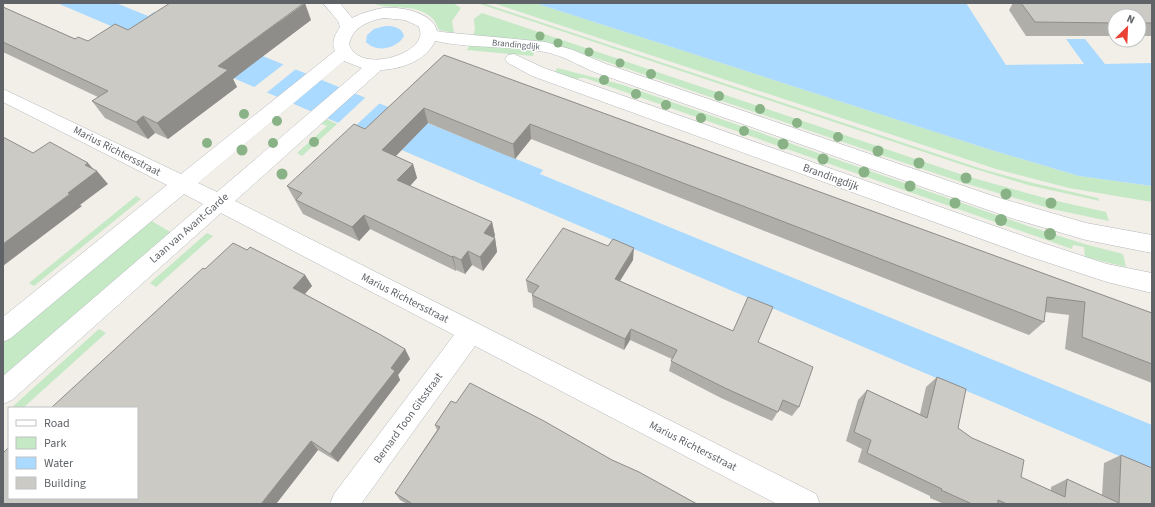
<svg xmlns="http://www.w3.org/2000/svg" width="1155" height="507" viewBox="0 0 1155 507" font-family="'Source Sans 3',sans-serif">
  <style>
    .green { fill: #c5e8c5 }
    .water { fill: #aadaff }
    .pier { fill: #f1efe8 }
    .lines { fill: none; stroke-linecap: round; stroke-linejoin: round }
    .minor-casing { stroke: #b5b8bc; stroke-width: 1 }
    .minor { fill: #fff; fill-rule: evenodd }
    .tree { fill: #89b387 }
    .wall { fill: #afaea9 }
    .shaded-wall { fill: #8f8d8a }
    .building { fill: #cccac5; stroke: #8f8d8a }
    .labels { text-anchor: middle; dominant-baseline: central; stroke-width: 3; stroke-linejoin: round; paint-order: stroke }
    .far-street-label { font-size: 9px; fill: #5f6368; stroke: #fff }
    .street-label { font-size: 11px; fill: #5f6368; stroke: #fff }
  </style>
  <rect width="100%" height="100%" fill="#f1efe8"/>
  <path class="green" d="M 372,3 L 453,3 L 461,8 L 452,21 L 454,33 L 439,30 C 437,26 436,22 433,19 C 417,2 391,11 372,3 Z
    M 477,3 L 483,3 L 982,169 L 1029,182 L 1098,198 L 1100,201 L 1028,185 L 972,168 Z
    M 493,3 L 535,3 L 988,149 L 1079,176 L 1152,186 L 1152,202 L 1069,188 L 996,169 Z
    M 482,13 L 966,176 L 1052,200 L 1106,212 L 1109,221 L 1052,209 L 961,182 L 566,48 L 473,37 L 475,29 L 474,19 Z
    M 470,44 L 535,50 L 533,56 L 467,50 Z
    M 557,68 L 620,84 L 1028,226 L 1084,244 L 1123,254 L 1126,267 L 1085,257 L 1084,247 L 1073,245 L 1072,249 L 585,78 L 579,78 L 576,80 L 555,73 Z
    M 324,118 L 337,124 L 302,156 L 297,153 L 327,126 L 319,123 Z
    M 136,196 L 141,199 L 34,286 L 29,283 Z
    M 150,220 L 172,233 L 3,378 L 3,342 Z
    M 207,233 L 213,236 L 156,287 L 150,283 Z
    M 99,329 L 106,333 L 23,408 L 11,408 Z"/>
  <path class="water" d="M 57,3 L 116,3 L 148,16 L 154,12 L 543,170 L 540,174 L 1152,425 L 1152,470 Z
    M 535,3 L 966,3 L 1006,65 L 1084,64 L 1066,39 L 1085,39 L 1105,64 L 1152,63 L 1152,186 L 1079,176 L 988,149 Z
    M 385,26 C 393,26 402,27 404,36 C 397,49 376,53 366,42 L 367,35 L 374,29 Z"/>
  <path class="pier" d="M 284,64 L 296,69 L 265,94 L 253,88 Z
    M 366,97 L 380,103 L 351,130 L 337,124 Z"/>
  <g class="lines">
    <defs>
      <path id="minor" d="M 323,3 L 340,3 L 352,18 C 362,13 372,10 383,8 C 399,6 433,12 437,31 L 442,32 L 546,42 L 573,50 L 606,64 L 996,197 L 1086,223 L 1152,235 L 1152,253 L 1086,240 L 1014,219 L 594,72 C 578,65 562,55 545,52 C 509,45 471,49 435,41 C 426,61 401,69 381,70 L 235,201 L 816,494 L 820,504 L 777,504 L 475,346 L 361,504 L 330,504 L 334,494 L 454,335 L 221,213 L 12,400 L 3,404 L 3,376 L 203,204 L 184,194 L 11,338 L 3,342 L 3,317 L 167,185 L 3,102 L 3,89 L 181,174 L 335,51 C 331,42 335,35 340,27 L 338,21 ZM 384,18 L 405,20 L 418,26 C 435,51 359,77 349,44 C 353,27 368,21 384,18 ZM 344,61 L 362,68 L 217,192 L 198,183 Z
        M 514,54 L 544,68 L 1040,242 L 1107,264 L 1152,273 L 1152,293 L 1107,282 L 1028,256 L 532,76 L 508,63 L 505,59 L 508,55 Z"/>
    </defs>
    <use href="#minor" class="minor-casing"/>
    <use href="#minor" class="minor"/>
  </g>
  <g class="tree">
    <circle cx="540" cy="36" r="4.5"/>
    <circle cx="558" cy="43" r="4.5"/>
    <circle cx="589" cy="52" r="4.5"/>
    <circle cx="620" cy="63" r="4.5"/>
    <circle cx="651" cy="74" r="5"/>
    <circle cx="604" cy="80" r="5"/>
    <circle cx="636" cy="94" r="5"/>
    <circle cx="719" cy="96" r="5"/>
    <circle cx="666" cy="105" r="5"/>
    <circle cx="760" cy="109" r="5"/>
    <circle cx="244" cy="114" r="5"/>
    <circle cx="701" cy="118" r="5"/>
    <circle cx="277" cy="121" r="5"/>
    <circle cx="797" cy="123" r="5"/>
    <circle cx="744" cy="131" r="5"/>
    <circle cx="838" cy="137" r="5"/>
    <circle cx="314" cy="142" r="5"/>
    <circle cx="207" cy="143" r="5"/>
    <circle cx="273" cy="143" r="5"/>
    <circle cx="783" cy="144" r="5.5"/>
    <circle cx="242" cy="150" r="5.5"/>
    <circle cx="878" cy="151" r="5.5"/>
    <circle cx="823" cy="159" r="5.5"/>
    <circle cx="919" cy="163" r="5.5"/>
    <circle cx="864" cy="172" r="5.5"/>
    <circle cx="282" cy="174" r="5.5"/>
    <circle cx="966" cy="178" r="5.5"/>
    <circle cx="910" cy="186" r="5.5"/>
    <circle cx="1006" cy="194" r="5.5"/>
    <circle cx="955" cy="203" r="5.5"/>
    <circle cx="1051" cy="203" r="5.5"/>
    <circle cx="1001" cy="220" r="6"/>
    <circle cx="1050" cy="234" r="6"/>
  </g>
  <path class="wall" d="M 1013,3 L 1152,3 L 1152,36 L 1139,36 L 1139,16 L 1115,16 L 1115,36 L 1026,36 L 1009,10 Z
    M 3,5 L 5,8 L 75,39 L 88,41 L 128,30 L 311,20 L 233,79 L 237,87 L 168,139 L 155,133 L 148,139 L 105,118 L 92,101 L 98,97 L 3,52 Z
    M 444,55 L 1152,313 L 1152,383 L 1065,349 L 1069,315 L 1045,312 L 1044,322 L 1029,335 L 531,139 L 515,159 L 428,123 L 396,156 L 413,164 L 417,178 L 410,186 L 492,222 L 495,236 L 494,237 L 495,238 L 497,252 L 483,271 L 472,265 L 465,274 L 456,270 L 456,271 L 370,229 L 359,241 L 303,214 L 287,186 L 365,129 Z
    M 247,250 L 305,275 L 312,286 L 305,294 L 405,349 L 410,359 L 398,375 L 400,380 L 338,462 L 318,450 L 276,504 L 205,269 Z
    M 633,260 L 620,281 L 758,342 L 799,407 L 792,416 L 779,410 L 772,421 L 721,398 L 669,371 L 672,359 L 630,340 L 624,350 L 533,307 L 532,295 L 533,294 L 528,292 L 526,280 Z
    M 937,377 L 958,428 L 1021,477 L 1051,491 L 1051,487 L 1067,479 L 1102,495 L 1104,463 L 1121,455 L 1152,504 L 944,504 L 930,498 L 930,496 L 858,462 L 862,449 L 846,441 L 858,400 L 867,390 L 920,414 L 926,387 Z
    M 456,403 L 612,460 L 697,504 L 407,504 L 400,500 L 395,493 L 437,430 L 435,425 Z"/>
  <path class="shaded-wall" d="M 305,3 L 311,20 L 233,79 L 237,87 L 168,139 L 157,123 L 218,66 Z
    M 424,108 L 428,123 L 387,165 L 382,150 Z
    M 143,116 L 155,133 L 148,139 L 136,122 Z
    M 530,124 L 531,139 L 515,159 L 513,144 Z
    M 88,163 L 96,172 L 97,171 L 108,184 L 80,205 L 82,206 L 3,266 L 3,244 L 68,193 L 85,165 Z
    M 413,164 L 417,178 L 402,195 L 397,180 Z
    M 364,215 L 370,229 L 359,241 L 352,227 Z
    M 492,222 L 495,236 L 486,247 L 484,233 Z
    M 495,238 L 497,252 L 483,271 L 480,257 Z
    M 634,248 L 633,260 L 614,290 L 615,279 Z
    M 468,251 L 472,265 L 465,274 L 461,260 Z
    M 453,256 L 456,270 L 456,271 L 452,257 Z
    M 305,275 L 312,286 L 300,299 L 293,288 Z
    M 631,329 L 630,340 L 624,350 L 625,339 Z
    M 405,349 L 410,359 L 398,375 L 400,380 L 338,462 L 330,454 L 391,368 Z
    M 311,441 L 318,450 L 276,504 L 261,504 Z"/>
  <path class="building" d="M 170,3 L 304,3 L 218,66 L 228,70 L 157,123 L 143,116 L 136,122 L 92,101 L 108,91 L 3,42 L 3,7 L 75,39 L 78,37 L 88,41 L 115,24 L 128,30 Z
    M 1021,3 L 1152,3 L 1152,23 L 1139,23 L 1139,16 L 1115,16 L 1115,23 L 1035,22 Z
    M 444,55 L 1152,313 L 1152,364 L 1082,337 L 1085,302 L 1047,297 L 1044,322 L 530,124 L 513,144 L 424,108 L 382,150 L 413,164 L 397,180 L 492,222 L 484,233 L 495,238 L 480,257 L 468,251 L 461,260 L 453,256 L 452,257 L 364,215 L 352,227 L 296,200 L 302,193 L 287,186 L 354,124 L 365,129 Z
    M 3,137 L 33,153 L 50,142 L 88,163 L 85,165 L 97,171 L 68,193 L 70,194 L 3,244 Z
    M 563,228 L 608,246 L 613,239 L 634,248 L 615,279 L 733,331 L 748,297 L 773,307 L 758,342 L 813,367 L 799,407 L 783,400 L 778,412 L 725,388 L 671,361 L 677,350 L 631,329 L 625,339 L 532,295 L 539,286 L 526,280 Z
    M 233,243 L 247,250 L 250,247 L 305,275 L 293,288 L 381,335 L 405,349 L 391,368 L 395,371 L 330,454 L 311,441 L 261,504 L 3,504 L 3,453 L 9,447 L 9,498 L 137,498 L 137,408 L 51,408 L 203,268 L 205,269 Z
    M 937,377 L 966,389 L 958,428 L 972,438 L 1024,460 L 1021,477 L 1065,497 L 1067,479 L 1119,503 L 1121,455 L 1152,468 L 1152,504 L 1007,504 L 998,500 L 998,504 L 972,504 L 941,490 L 942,489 L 867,453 L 871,440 L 854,432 L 867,390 L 927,418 Z
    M 470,383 L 544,421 L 612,460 L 639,472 L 697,504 L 410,504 L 411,503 L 395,493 L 440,427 L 435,425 L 451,401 L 456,403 Z"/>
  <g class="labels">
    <g class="far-street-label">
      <text transform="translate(516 45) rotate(5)">Brandingdijk</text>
    </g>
    <g class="street-label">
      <text transform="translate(117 151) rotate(27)">Marius Richtersstraat</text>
      <text transform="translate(831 177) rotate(20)">Brandingdijk</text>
      <text transform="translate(189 228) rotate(-41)">Laan van Avant-Garde</text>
      <text transform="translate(405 298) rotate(27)">Marius Richtersstraat</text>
      <text transform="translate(408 418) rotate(-54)">Bernard Toon Gitsstraat</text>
      <text transform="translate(693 446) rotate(27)">Marius Richtersstraat</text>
    </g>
  </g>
  <rect width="1155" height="507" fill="none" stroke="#5f6368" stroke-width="8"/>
  <rect x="8" y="407" width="130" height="92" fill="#ffffff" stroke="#bfc1c3"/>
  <rect x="16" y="420" width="20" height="6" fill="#ffffff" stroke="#bfc1c3"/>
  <text x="44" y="427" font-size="12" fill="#5f6368">Road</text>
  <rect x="16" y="437" width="20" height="12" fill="#c5e8c5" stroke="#bfc1c3"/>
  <text x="44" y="447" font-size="12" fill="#5f6368">Park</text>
  <rect x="16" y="457" width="20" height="12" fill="#aadaff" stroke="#bfc1c3"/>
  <text x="44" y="467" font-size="12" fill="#5f6368">Water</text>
  <rect x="16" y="477" width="20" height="12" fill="#cccac5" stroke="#bfc1c3"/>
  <text x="44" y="487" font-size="12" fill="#5f6368">Building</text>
  <g transform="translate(1127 28) rotate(24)"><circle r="19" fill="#ffffff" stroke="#bfc1c3"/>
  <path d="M0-3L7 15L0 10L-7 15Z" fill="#ea4335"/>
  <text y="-6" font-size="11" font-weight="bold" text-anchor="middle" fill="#5f6368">N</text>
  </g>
</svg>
